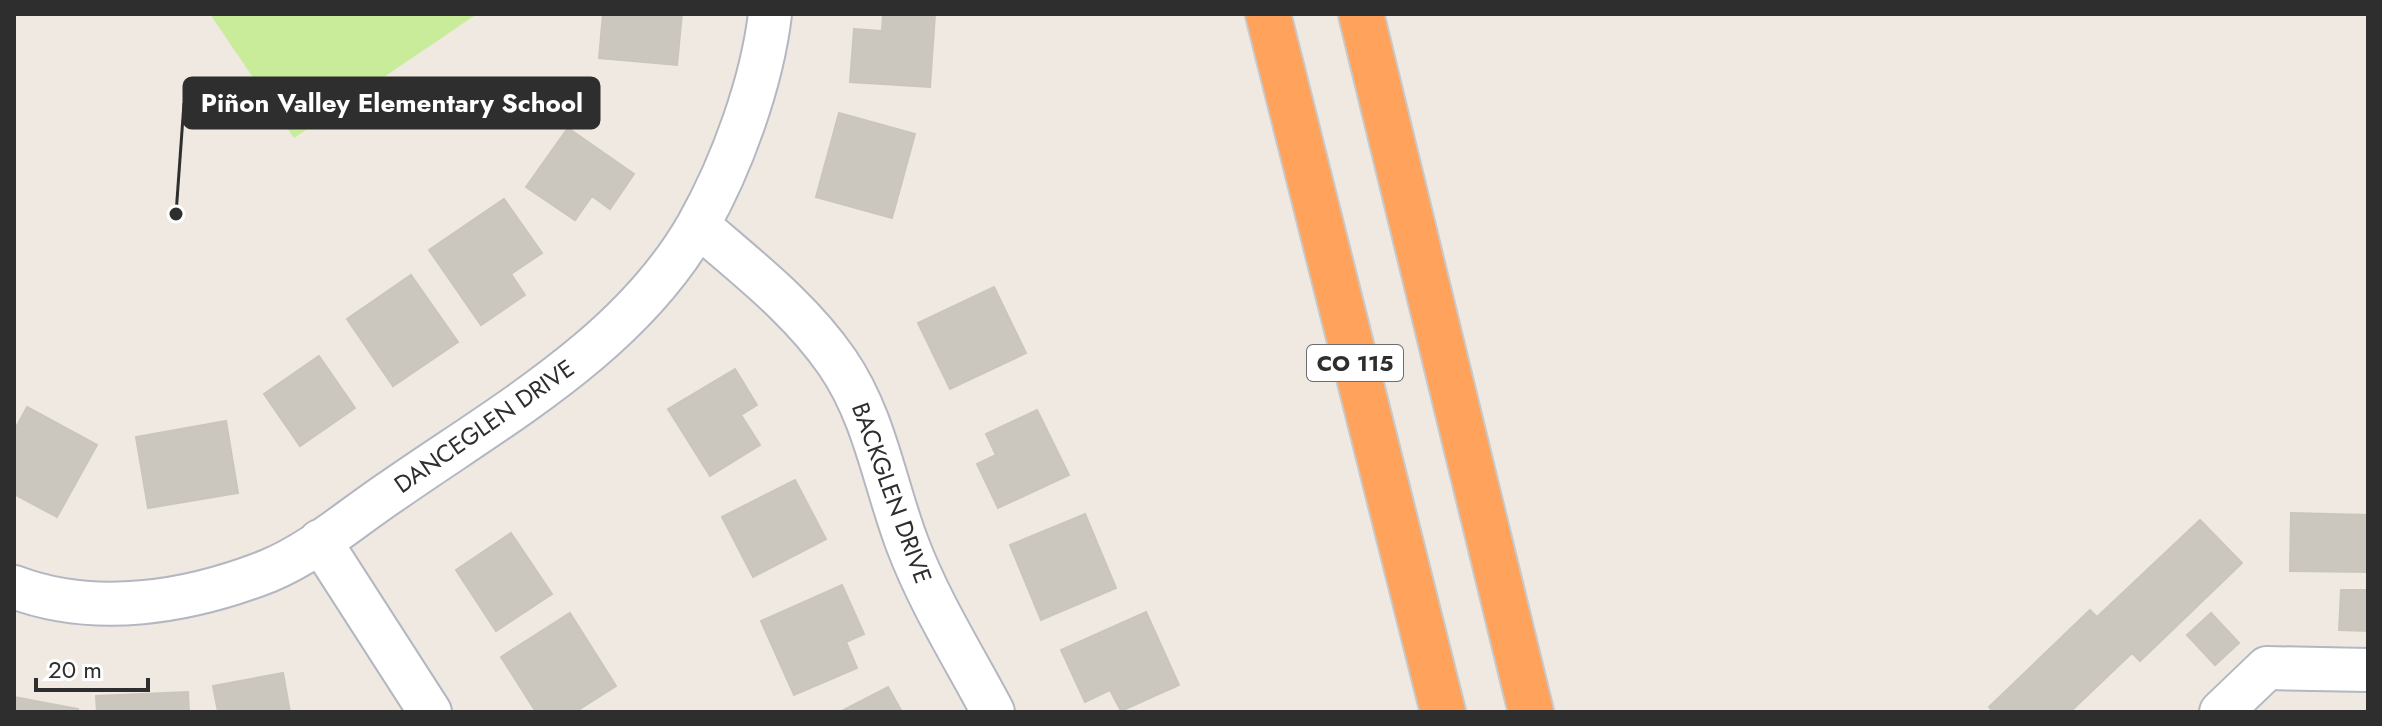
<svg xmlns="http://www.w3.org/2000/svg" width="2382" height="726" viewBox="0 0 2382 726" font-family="Jost,sans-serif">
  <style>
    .pitch { fill: #c9ec9a }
    .building { fill: #cbc7bf; stroke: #cbc5ba; stroke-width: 2 }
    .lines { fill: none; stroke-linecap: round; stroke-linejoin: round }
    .minor-casing { stroke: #b4b7c1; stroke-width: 46 }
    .motorway-casing { stroke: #c9c9c9; stroke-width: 48 }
    .minor { stroke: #fff; stroke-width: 42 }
    .motorway { stroke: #ffa35c; stroke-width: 44 }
    .labels { text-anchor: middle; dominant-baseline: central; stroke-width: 7; stroke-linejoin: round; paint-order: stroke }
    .shield { fill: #fff; stroke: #6d6d6d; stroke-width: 2 }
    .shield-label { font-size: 22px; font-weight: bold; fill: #2e2e2e }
    .street-label { font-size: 24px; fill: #2e2e2e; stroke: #fff }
    .leader { fill: none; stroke: #2e2e2e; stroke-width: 3 }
    .callout-dot { fill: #2e2e2e; stroke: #fff; stroke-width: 3 }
    .callout { fill: #2e2e2e; stroke: #2e2e2e; stroke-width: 3 }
    .callout-label { font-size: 26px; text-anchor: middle; font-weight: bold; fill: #fff }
  </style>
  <rect width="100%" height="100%" fill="#efe9e1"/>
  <path class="pitch" d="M 210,14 L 477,14 L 294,138 Z"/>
  <path class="building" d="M 603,14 L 682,14 L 677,65 L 599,58 Z
    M 883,14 L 935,14 L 930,87 L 850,82 L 854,29 L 882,31 Z
    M 839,113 L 915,134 L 892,218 L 816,197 Z
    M 568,128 L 634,174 L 610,209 L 592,196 L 575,220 L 526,187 Z
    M 504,199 L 542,253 L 511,274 L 525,295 L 481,325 L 429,250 Z
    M 411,275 L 458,342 L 393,386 L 347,319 Z
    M 994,287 L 1026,353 L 950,389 L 918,323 Z
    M 319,356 L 355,408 L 300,446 L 264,394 Z
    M 735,369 L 757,405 L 741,415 L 760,445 L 710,476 L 668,409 Z
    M 27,407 L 97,445 L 57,517 L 14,494 L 14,431 Z
    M 1037,410 L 1069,475 L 998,508 L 977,464 L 996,455 L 986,434 Z
    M 226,421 L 238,493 L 148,508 L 136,437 Z
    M 795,480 L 826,539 L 753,577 L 722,517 Z
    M 2291,513 L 2368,515 L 2368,572 L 2290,571 Z
    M 1085,514 L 1116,588 L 1041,620 L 1010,545 Z
    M 2200,520 L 2242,563 L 2140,661 L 2097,617 Z
    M 511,533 L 552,594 L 496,631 L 456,570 Z
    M 842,585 L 864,634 L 846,642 L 857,668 L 794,695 L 761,621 Z
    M 2341,590 L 2368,590 L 2368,631 L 2339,630 Z
    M 2090,610 L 2132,653 L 2070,712 L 1994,712 L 1989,707 Z
    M 1146,612 L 1179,685 L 1121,711 L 1110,690 L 1085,702 L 1061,650 Z
    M 570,613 L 616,686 L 575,712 L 536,712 L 501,657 Z
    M 2211,613 L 2239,643 L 2215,665 L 2187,635 Z
    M 283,673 L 290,712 L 218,712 L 213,686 Z
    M 888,687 L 902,712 L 840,712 Z
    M 188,692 L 189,712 L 97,712 L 96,696 Z
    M 14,697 L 78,709 L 77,712 L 14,712 Z"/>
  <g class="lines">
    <defs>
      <path id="minor" d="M 698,225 C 748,269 799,307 837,362 C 875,417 884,482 907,543 C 929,602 964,657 993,712
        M 320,541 L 430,712
        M 14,587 C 96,618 189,602 268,571 C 314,552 354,516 395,489 C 503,414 631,343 698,225 C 732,165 762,82 770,14
        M 2221,712 L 2267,668 L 2368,670"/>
      <path id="motorway" d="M 1268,14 L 1443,712
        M 1361,14 L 1531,712"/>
    </defs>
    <use href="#minor" class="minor-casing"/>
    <use href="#motorway" class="motorway-casing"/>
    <use href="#minor" class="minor"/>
    <use href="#motorway" class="motorway"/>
  </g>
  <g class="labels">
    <rect class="shield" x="1307" y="345" width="96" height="36" rx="6"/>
    <g class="shield-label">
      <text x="1355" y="363">CO 115</text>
    </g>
    <g class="street-label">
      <text transform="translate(484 426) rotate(-35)">DANCEGLEN DRIVE</text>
      <text transform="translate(892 493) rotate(70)">BACKGLEN DRIVE</text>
    </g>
  </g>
  <path class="leader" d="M176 214L184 103"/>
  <circle class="callout-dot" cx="176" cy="214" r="8"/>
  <rect class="callout" x="184" y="78" width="415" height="50" rx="8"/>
  <g class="callout-label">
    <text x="392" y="112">Piñon Valley Elementary School</text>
  </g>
  <rect width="2382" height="726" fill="none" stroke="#2e2e2e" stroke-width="32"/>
  <path d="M36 678v12h112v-12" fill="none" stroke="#2e2e2e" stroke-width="4"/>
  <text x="48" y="678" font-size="24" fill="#2e2e2e" stroke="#ffffff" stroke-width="6" paint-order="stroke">20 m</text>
</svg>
